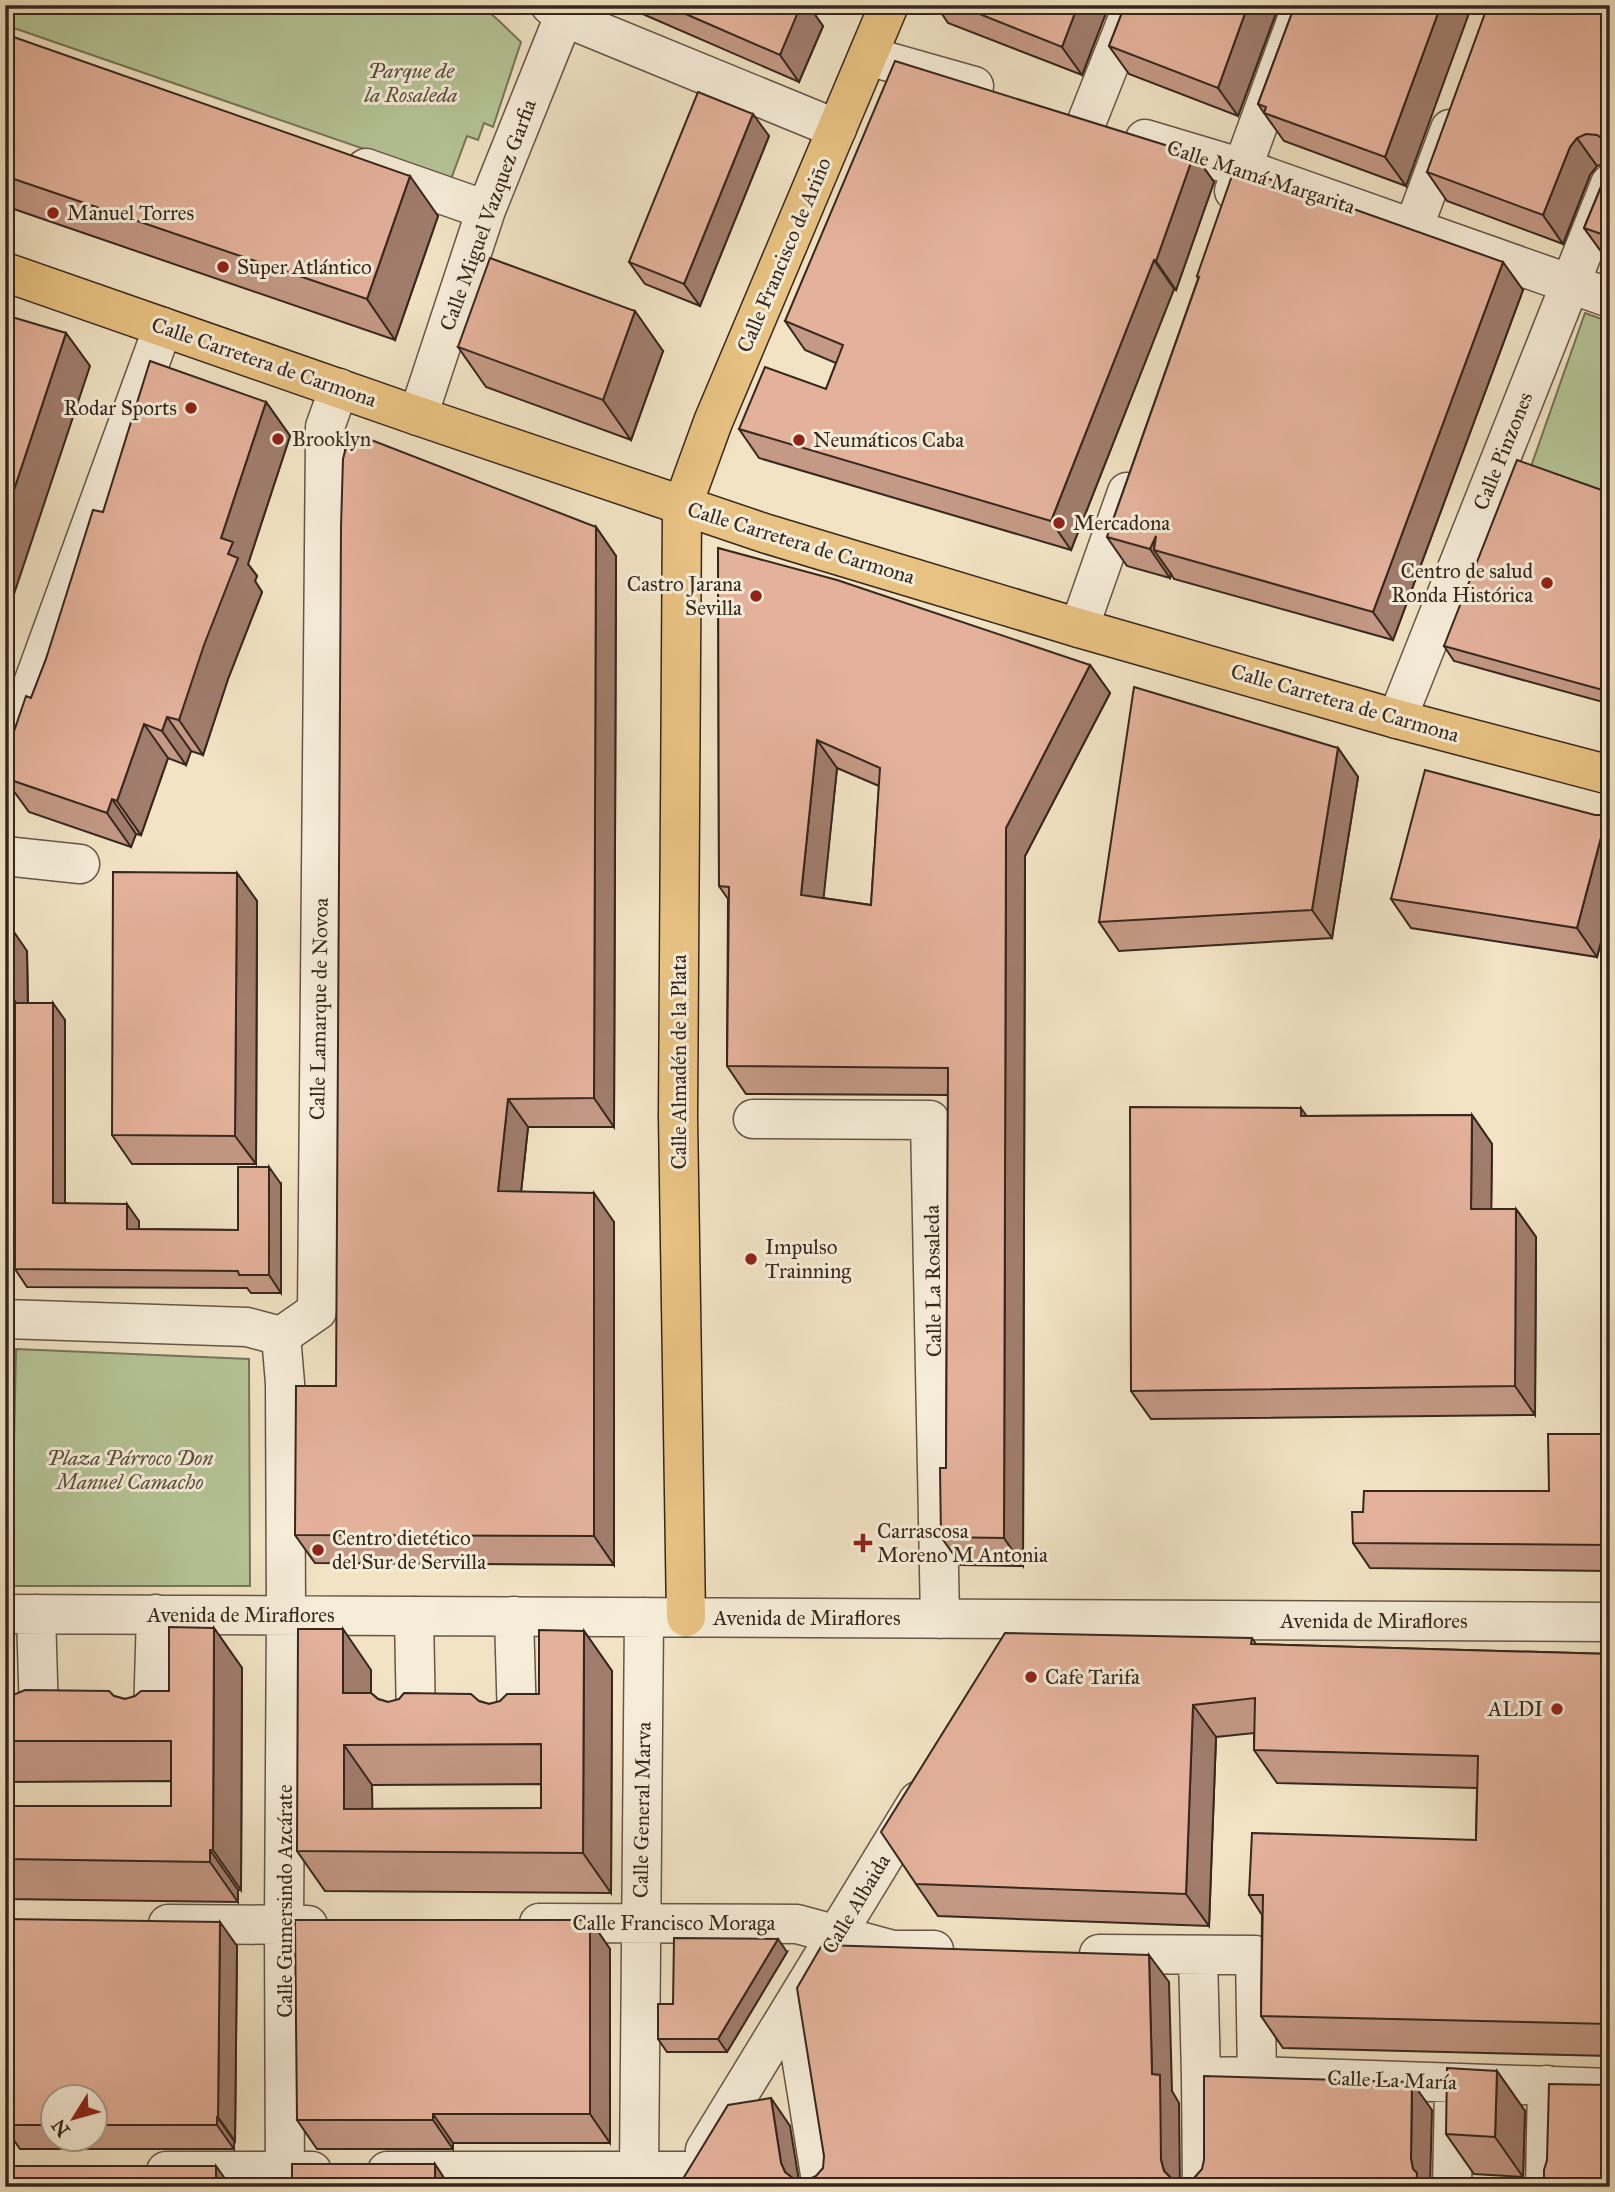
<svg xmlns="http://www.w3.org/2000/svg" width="1615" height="2192" viewBox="0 0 1615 2192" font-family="'IM FELL Great Primer',serif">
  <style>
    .green { fill: #b6c597; stroke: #76765a; stroke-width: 2 }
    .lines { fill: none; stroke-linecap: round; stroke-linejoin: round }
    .minor-casing { stroke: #665647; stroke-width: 41 }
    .major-casing { stroke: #37271d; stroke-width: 41 }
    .minor { stroke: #f6edd9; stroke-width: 38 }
    .major { stroke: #e8c282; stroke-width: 38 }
    .wall { fill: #c49985; stroke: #37271d; stroke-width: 2; fill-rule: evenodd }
    .shaded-wall { fill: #a07d6c; stroke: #37271d; stroke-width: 2 }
    .building { fill: #e4b29b; stroke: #37271d; stroke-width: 2; fill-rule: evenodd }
    .poi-dot { fill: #8f2418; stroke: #f6edd9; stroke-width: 2.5 }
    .labels { text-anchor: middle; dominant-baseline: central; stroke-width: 6; stroke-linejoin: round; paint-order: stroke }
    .park-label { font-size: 21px; font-style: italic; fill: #574e3c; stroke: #f6edd9 }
    .street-label { font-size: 21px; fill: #37271d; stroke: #f6edd9 }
    .poi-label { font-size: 21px; fill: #37271d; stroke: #f6edd9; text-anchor: start }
  </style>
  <rect width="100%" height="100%" fill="#f1e3c4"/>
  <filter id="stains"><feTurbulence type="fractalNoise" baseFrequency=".00286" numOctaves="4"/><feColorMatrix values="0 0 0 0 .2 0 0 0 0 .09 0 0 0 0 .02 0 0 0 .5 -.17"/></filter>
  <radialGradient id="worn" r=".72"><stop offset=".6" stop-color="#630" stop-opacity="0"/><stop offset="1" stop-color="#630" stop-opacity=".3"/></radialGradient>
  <path class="green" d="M 5,5 L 480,5 L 497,19 L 521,42 L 493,127 L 484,123 L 478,140 L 467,136 L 451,179 L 5,25 Z
    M 1585,313 L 1610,322 L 1610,504 L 1528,475 Z
    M 16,1349 L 249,1359 L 250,1586 L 11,1586 Z"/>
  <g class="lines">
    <defs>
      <path id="minor" d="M 550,5 L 564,16 L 581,24 L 837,129
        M 868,56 L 974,86
        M 1087,121 L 1133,5
        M 1145,139 L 1242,168 L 1610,298
        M 366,168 L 486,210
        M 1234,191 L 1302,5
        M 1413,229 L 1450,129
        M 418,416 L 486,210 L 564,16
        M 1079,628 L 1127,492
        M 1397,719 L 1610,184
        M 5,760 L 163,327
        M 5,856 L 80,864
        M 753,1119 L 930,1120 L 940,1619
        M 5,1319 L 247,1327 L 281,1336
        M 5,1614 L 1610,1622
        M 36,1614 L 39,1714
        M 414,1616 L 416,1720
        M 514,1616 L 517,1722
        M 153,1717 L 156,1614
        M 539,1923 L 797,1924 L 893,1950 L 934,1950
        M 168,1924 L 308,1925
        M 1099,1954 L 1255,1955 L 1257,2076
        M 1198,1956 L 1201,2077 L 1257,2076 L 1610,2088
        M 793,2007 L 822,2187
        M 1201,2077 L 1202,2187
        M 705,2150 L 918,1801
        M 166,2171 L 312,2171
        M 387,2171 L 693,2171
        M 639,2171 L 644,1617
        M 285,2187 L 284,1925 L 286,1615 L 285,1383 L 281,1336 L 317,1311 L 325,440 L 325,427 L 339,388
        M 1452,2187 L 1454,2091
        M 1545,2187 L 1547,2085"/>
      <path id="major" d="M 5,272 L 418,416 L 767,534 L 1079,628 L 1397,719 L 1610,775
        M 686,1617 L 678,1117 L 682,507 L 713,422 L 889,5"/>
    </defs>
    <use href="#minor" class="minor-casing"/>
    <use href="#major" class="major-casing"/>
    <use href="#minor" class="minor"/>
    <use href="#major" class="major"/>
  </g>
  <path class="wall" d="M 622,5 L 808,5 L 823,26 L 799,82 Z
    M 936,5 L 1109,5 L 1082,75 L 948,23 Z
    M 1125,5 L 1279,5 L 1238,116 L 1129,74 L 1109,46 Z
    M 1295,5 L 1406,186 L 1284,141 L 1264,113 L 1258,104 Z
    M 1610,5 L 1610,163 L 1606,163 L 1597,166 L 1590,175 L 1563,244 L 1447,201 L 1427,172 Z
    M 5,34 L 438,216 L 395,340 L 5,206 Z
    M 769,136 L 700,306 L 645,284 L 629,262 Z
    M 1194,154 L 1214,182 L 1176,290 L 1174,289 L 1071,550 L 759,458 L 739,429 L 826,389 L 836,363 L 805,350 L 785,321 Z
    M 1610,165 L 1610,259 L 1605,257 L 1584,228 Z
    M 1197,276 L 1523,290 L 1393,640 L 1174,579 L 1171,574 L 1170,578 L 1127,566 L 1107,537 L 1198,279 Z
    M 458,347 L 663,351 L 631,440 L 486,387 Z
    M 266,402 L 290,436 L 248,564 L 257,576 L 255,581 L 262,592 L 228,679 L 203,755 L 191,751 L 186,765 L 168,758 L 141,835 L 136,834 L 131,847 L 29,812 L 5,779 L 8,768 L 5,765 L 5,758 L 31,698 L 103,512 Z
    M 1610,493 L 1610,704 L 1454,661 L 1444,646 Z
    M 596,527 L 616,556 L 614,1127 L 528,1127 L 521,1192 L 614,1222 L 614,1565 L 315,1563 L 295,1535 L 336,1386 Z
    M 718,548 L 1090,665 L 1110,693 L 1025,856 L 1023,1566 L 961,1565 L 941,1537 L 946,1468 L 948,1095 L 746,1094 L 727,1066 L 728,899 L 719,886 ZM 837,768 L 879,786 L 871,905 L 823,898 Z
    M 1338,748 L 1358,777 L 1332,938 L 1119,951 L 1099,922 Z
    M 1607,815 L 1610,819 L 1610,908 L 1597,957 L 1411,928 L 1391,899 Z
    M 237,873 L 257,901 L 256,1164 L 132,1164 L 112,1135 Z
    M 5,932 L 27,951 L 28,1003 L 65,1020 L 65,1203 L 139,1221 L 139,1229 L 238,1230 L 281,1184 L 281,1293 L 251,1293 L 247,1288 L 27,1287 L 15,1269 L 15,1020 L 5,1020 Z
    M 1472,1115 L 1492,1144 L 1491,1209 L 1516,1209 L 1536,1237 L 1535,1415 L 1151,1419 L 1131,1391 L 1307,1116 Z
    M 1610,1351 L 1610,1571 L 1370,1568 L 1353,1543 L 1363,1512 L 1549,1491 L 1603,1434 Z
    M 214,1628 L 242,1668 L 241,1890 L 238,1890 L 238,1902 L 5,1899 L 5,1806 L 171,1806 L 171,1781 L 5,1782 L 5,1693 L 11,1696 L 114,1696 L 125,1699 L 169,1691 Z
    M 584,1631 L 612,1671 L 611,1893 L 325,1891 L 297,1851 L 371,1670 L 371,1693 L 378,1699 L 388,1702 L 479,1701 L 489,1704 L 539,1694 ZM 541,1784 L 541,1808 L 372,1809 L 372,1785 Z
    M 1252,1638 L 1256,1644 L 1610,1654 L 1610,2056 L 1283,2048 L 1261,2016 L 1262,1915 L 1249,1895 L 1476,1840 L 1477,1788 L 1277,1783 L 1254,1750 L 1254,1733 L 1216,1737 L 1209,1926 L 938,1916 L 916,1884 Z
    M 5,1919 L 237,1946 L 235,2141 L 234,2141 L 234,2149 L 20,2149 L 13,2139 L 5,2138 ZM 52,2097 L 94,2097 L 94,2139 L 52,2139 Z
    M 590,1920 L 610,1949 L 610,2143 L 453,2143 L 453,2149 L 317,2149 L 297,2120 Z
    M 787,1952 L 727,2052 L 667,2052 L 658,2039 L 673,2004 Z
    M 1497,2071 L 1525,2111 L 1523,2177 L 1474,2174 L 1446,2134 Z"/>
  <path class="shaded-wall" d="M 795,5 L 808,5 L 823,26 L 799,82 L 780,55 Z
    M 1078,5 L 1109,5 L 1082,75 L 1062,47 Z
    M 1248,5 L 1279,5 L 1238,116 L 1218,88 Z
    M 1441,5 L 1472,5 L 1406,186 L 1385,157 Z
    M 753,114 L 769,136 L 700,306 L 684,284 Z
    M 1577,138 L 1597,166 L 1590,175 L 1563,244 L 1543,215 L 1570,147 Z
    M 1194,154 L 1214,182 L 1176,290 L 1156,261 Z
    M 410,176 L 438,216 L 395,340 L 367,299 Z
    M 1154,260 L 1174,289 L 1071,550 L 1051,521 Z
    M 1503,262 L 1523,290 L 1393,640 L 1373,612 Z
    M 635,311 L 663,351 L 631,440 L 603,400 Z
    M 66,333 L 90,366 L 5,621 L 5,517 Z
    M 266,402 L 290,436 L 248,564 L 257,576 L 255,581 L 262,592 L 228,679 L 203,755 L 179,720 L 228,554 L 221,538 Z
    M 596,527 L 616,556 L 614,1127 L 594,1098 Z
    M 1156,536 L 1154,550 L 1171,574 L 1170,578 L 1150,549 Z
    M 1090,665 L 1110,693 L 1025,856 L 1023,1566 L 1004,1538 L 1006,828 Z
    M 167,717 L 191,751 L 186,765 L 162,731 Z
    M 144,724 L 168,758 L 141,835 L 117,801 Z
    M 817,740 L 837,768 L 821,923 L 801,895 Z
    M 1338,748 L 1358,777 L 1332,938 L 1312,910 Z
    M 112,799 L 136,834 L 131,847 L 107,813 Z
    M 1607,815 L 1610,819 L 1610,908 L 1597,957 L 1577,928 Z
    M 237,873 L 257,901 L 256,1164 L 235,1136 Z
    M 14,932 L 27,951 L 28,1020 L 14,1000 Z
    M 53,1003 L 65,1020 L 65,1220 L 53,1203 Z
    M 508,1099 L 528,1127 L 518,1220 L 498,1191 Z
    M 1301,1108 L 1321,1136 L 1301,1116 Z
    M 1472,1115 L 1492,1144 L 1491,1238 L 1471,1209 Z
    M 269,1167 L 281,1184 L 281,1293 L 269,1275 Z
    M 594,1193 L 614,1222 L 614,1565 L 594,1536 Z
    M 127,1204 L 139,1221 L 139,1246 L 127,1229 Z
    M 1516,1209 L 1536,1237 L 1535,1415 L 1515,1386 Z
    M 214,1628 L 242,1668 L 241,1890 L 213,1850 Z
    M 343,1629 L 371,1670 L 371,1733 L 343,1693 Z
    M 584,1631 L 612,1671 L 611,1893 L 583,1853 Z
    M 1193,1705 L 1216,1737 L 1209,1926 L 1186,1894 Z
    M 344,1745 L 372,1785 L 373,1849 L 344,1809 Z
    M 210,1850 L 238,1890 L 238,1902 L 210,1862 Z
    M 590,1920 L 610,1949 L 610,2143 L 590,2114 Z
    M 220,1922 L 237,1946 L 235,2141 L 218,2117 Z
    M 778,1939 L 787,1952 L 727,2052 L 718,2039 Z
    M 1149,1955 L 1169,1982 L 1172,2091 L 1179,2103 L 1180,2187 L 1164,2171 L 1161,2160 L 1152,2074 Z
    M 1497,2071 L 1525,2111 L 1523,2177 L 1495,2137 Z
    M 1412,2082 L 1432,2110 L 1430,2187 L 1416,2187 L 1411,2159 Z
    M 771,2098 L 790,2126 L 800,2187 L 785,2172 L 781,2163 Z
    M 433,2114 L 453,2143 L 453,2149 L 433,2120 Z
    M 217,2117 L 234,2141 L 234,2149 L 217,2125 Z
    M 435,2164 L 450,2187 L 435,2187 Z
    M 216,2166 L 231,2187 L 216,2187 Z"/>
  <path class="building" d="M 665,5 L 801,5 L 780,55 Z
    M 957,5 L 1078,5 L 1062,47 Z
    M 1125,5 L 1248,5 L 1218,88 L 1109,46 Z
    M 1295,5 L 1441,5 L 1385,157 L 1264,113 L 1266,107 L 1258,104 Z
    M 1488,5 L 1610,5 L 1610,148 L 1607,142 L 1597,135 L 1586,134 L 1577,138 L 1570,147 L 1543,215 L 1427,172 Z
    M 5,34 L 410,176 L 367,299 L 5,176 Z
    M 895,61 L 1194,154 L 1156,261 L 1154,260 L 1051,521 L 739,429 L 765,367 L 826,389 L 843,345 L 785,321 Z
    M 698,92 L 753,114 L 684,284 L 629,262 Z
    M 1610,165 L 1610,237 L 1584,228 Z
    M 1235,167 L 1503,262 L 1373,612 L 1154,550 L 1156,536 L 1150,549 L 1107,537 L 1199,277 L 1197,276 Z
    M 490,258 L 635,311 L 603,400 L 458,347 Z
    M 5,315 L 66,333 L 5,517 Z
    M 150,361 L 266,402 L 221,538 L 233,542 L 228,554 L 238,558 L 204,645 L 179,720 L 167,717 L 162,731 L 144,724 L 117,801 L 112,799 L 107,813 L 5,778 L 9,764 L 5,763 L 5,758 L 26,696 L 31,698 L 46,659 L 93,510 L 103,512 Z
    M 366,438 L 596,527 L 594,1098 L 508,1099 L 498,1191 L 594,1193 L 594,1536 L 295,1535 L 296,1386 L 336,1386 L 341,527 L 343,459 L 347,444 L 355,439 Z
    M 1517,460 L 1610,493 L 1610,692 L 1444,646 Z
    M 718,548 L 837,580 L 1090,665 L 1006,828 L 1004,1538 L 941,1537 L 940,1468 L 946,1468 L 948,1068 L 727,1066 L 729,887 L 719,886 ZM 817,740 L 880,768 L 871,905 L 801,895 Z
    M 1134,687 L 1338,748 L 1312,910 L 1099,922 Z
    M 1425,770 L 1595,815 L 1607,815 L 1577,928 L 1391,899 Z
    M 113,872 L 237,873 L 235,1136 L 112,1135 Z
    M 5,932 L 14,932 L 14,1000 L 5,1000 Z
    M 15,1003 L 53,1003 L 53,1203 L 127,1204 L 127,1229 L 238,1230 L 238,1167 L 269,1167 L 269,1275 L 239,1275 L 238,1271 L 15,1269 Z
    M 1130,1107 L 1301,1108 L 1301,1116 L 1472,1115 L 1471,1209 L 1516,1209 L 1515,1386 L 1131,1391 Z
    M 1602,1350 L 1610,1351 L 1610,1545 L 1353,1543 L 1352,1512 L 1363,1512 L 1364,1491 L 1549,1491 L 1548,1434 L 1603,1434 Z
    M 169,1627 L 214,1628 L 213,1850 L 210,1850 L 210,1862 L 5,1859 L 5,1806 L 171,1806 L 171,1741 L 5,1741 L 5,1693 L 11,1696 L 25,1690 L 109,1691 L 114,1696 L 125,1699 L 135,1696 L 141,1691 L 169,1691 Z
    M 298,1629 L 343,1629 L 343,1693 L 371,1693 L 378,1699 L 388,1702 L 399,1699 L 404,1693 L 471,1694 L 479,1701 L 489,1704 L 500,1701 L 507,1694 L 539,1694 L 539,1630 L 584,1631 L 583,1853 L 297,1851 ZM 541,1744 L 541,1808 L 344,1809 L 344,1745 Z
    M 1005,1633 L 1252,1638 L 1251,1644 L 1610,1654 L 1610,2024 L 1261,2016 L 1263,1895 L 1249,1895 L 1252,1833 L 1476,1840 L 1478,1756 L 1254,1750 L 1255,1698 L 1193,1705 L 1186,1894 L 916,1884 L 881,1832 Z
    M 5,1919 L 220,1922 L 218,2117 L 217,2117 L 217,2125 L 94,2125 L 94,2097 L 52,2097 L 52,2125 L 5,2125 Z
    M 295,1920 L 590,1920 L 590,2114 L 433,2114 L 433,2120 L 297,2120 Z
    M 674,1938 L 778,1939 L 718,2039 L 658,2039 L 658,2004 L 673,2004 Z
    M 822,1945 L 1149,1955 L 1152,2074 L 1160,2075 L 1161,2160 L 1164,2171 L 1171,2178 L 1182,2181 L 1194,2178 L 1202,2169 L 1204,2160 L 1204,2076 L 1412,2082 L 1411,2159 L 1413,2169 L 1417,2173 L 1416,2187 L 678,2187 L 728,2105 L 771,2098 L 781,2163 L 785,2172 L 794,2179 L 805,2181 L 816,2176 L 823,2168 L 824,2156 L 797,1988 Z
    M 1447,2068 L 1497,2071 L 1495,2137 L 1446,2134 Z
    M 1549,2084 L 1610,2085 L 1610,2187 L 1544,2187 L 1544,2170 L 1547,2160 Z
    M 292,2164 L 435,2164 L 435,2187 L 292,2187 Z
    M 5,2166 L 216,2166 L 216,2187 L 5,2187 Z"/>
  <g class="poi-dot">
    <circle cx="53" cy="213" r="7"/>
    <circle cx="223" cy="267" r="7"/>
    <circle cx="191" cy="408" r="7"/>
    <circle cx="278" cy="439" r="7"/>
    <circle cx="799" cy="440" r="7"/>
    <circle cx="1059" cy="523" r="7"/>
    <circle cx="1547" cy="583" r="7"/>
    <circle cx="756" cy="596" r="7"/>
    <circle cx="751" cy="1259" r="7"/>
    <path d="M859.5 1532.5h7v7h7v7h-7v7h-7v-7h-7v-7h7z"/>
    <circle cx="318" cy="1550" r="7"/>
    <circle cx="1031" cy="1677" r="7"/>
    <circle cx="1557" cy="1709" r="7"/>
  </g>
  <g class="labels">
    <g class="park-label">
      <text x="411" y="71">Parque de<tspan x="411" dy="24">la Rosaleda</tspan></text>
      <text x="130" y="1458">Plaza Párroco Don<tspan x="130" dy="24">Manuel Camacho</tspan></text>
    </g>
    <g class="street-label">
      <text transform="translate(1261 177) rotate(18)">Calle Mamá Margarita</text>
      <text transform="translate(488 215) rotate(-70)">Calle Miguel Vazquez Garfia</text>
      <text transform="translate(784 255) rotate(-67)">Calle Francisco de Ariño</text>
      <text transform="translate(264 362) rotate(19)">Calle Carretera de Carmona</text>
      <text transform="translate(1503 451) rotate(-68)">Calle Pinzones</text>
      <text transform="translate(801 543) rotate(17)">Calle Carretera de Carmona</text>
      <text transform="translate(1345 703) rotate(16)">Calle Carretera de Carmona</text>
      <text transform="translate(319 1009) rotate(-89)">Calle Lamarque de Novoa</text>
      <text transform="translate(679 1062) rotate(-90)">Calle Almadén de la Plata</text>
      <text transform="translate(933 1281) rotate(-91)">Calle La Rosaleda</text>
      <text x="241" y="1615">Avenida de Miraflores</text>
      <text x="807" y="1618">Avenida de Miraflores</text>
      <text x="1374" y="1621">Avenida de Miraflores</text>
      <text transform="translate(642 1810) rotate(-89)">Calle General Marva</text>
      <text transform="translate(285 1901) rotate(-90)">Calle Gumersindo Azcárate</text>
      <text transform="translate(856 1904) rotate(-59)">Calle Albaida</text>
      <text x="674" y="1923">Calle Francisco Moraga</text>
      <text transform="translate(1392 2080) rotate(2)">Calle La María</text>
    </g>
    <g class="poi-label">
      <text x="67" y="213">Manuel Torres</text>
      <text x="237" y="267">Super Atlántico</text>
      <text x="177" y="408" text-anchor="end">Rodar Sports</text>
      <text x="292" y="439">Brooklyn</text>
      <text x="813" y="440">Neumáticos Caba</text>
      <text x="1073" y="523">Mercadona</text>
      <text x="1533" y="571" text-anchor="end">Centro de salud<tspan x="1533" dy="24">Ronda Histórica</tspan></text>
      <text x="742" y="584" text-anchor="end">Castro Jarana<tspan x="742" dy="24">Sevilla</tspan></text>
      <text x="765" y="1247">Impulso<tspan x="765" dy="24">Trainning</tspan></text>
      <text x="877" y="1531">Carrascosa<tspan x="877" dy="24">Moreno M Antonia</tspan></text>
      <text x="332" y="1538">Centro dietético<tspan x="332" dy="24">del Sur de Servilla</tspan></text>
      <text x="1045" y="1677">Cafe Tarifa</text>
      <text x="1543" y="1709" text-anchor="end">ALDI</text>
    </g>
  </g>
  <rect width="1615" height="2192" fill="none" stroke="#f1e3c4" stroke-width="28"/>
  <rect x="7" y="7" width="1601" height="2178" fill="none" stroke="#37271d" stroke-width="3.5"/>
  <rect x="14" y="14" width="1587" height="2164" fill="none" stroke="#37271d" stroke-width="2"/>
  <g transform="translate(74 2118) rotate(233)"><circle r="33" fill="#f6edd9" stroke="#aa9e8e" stroke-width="2"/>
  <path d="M0-5L12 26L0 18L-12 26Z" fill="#8f2418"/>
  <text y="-10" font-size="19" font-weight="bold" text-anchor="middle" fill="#37271d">N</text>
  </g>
  <rect width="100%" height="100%" filter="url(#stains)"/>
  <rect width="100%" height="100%" fill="url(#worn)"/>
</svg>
